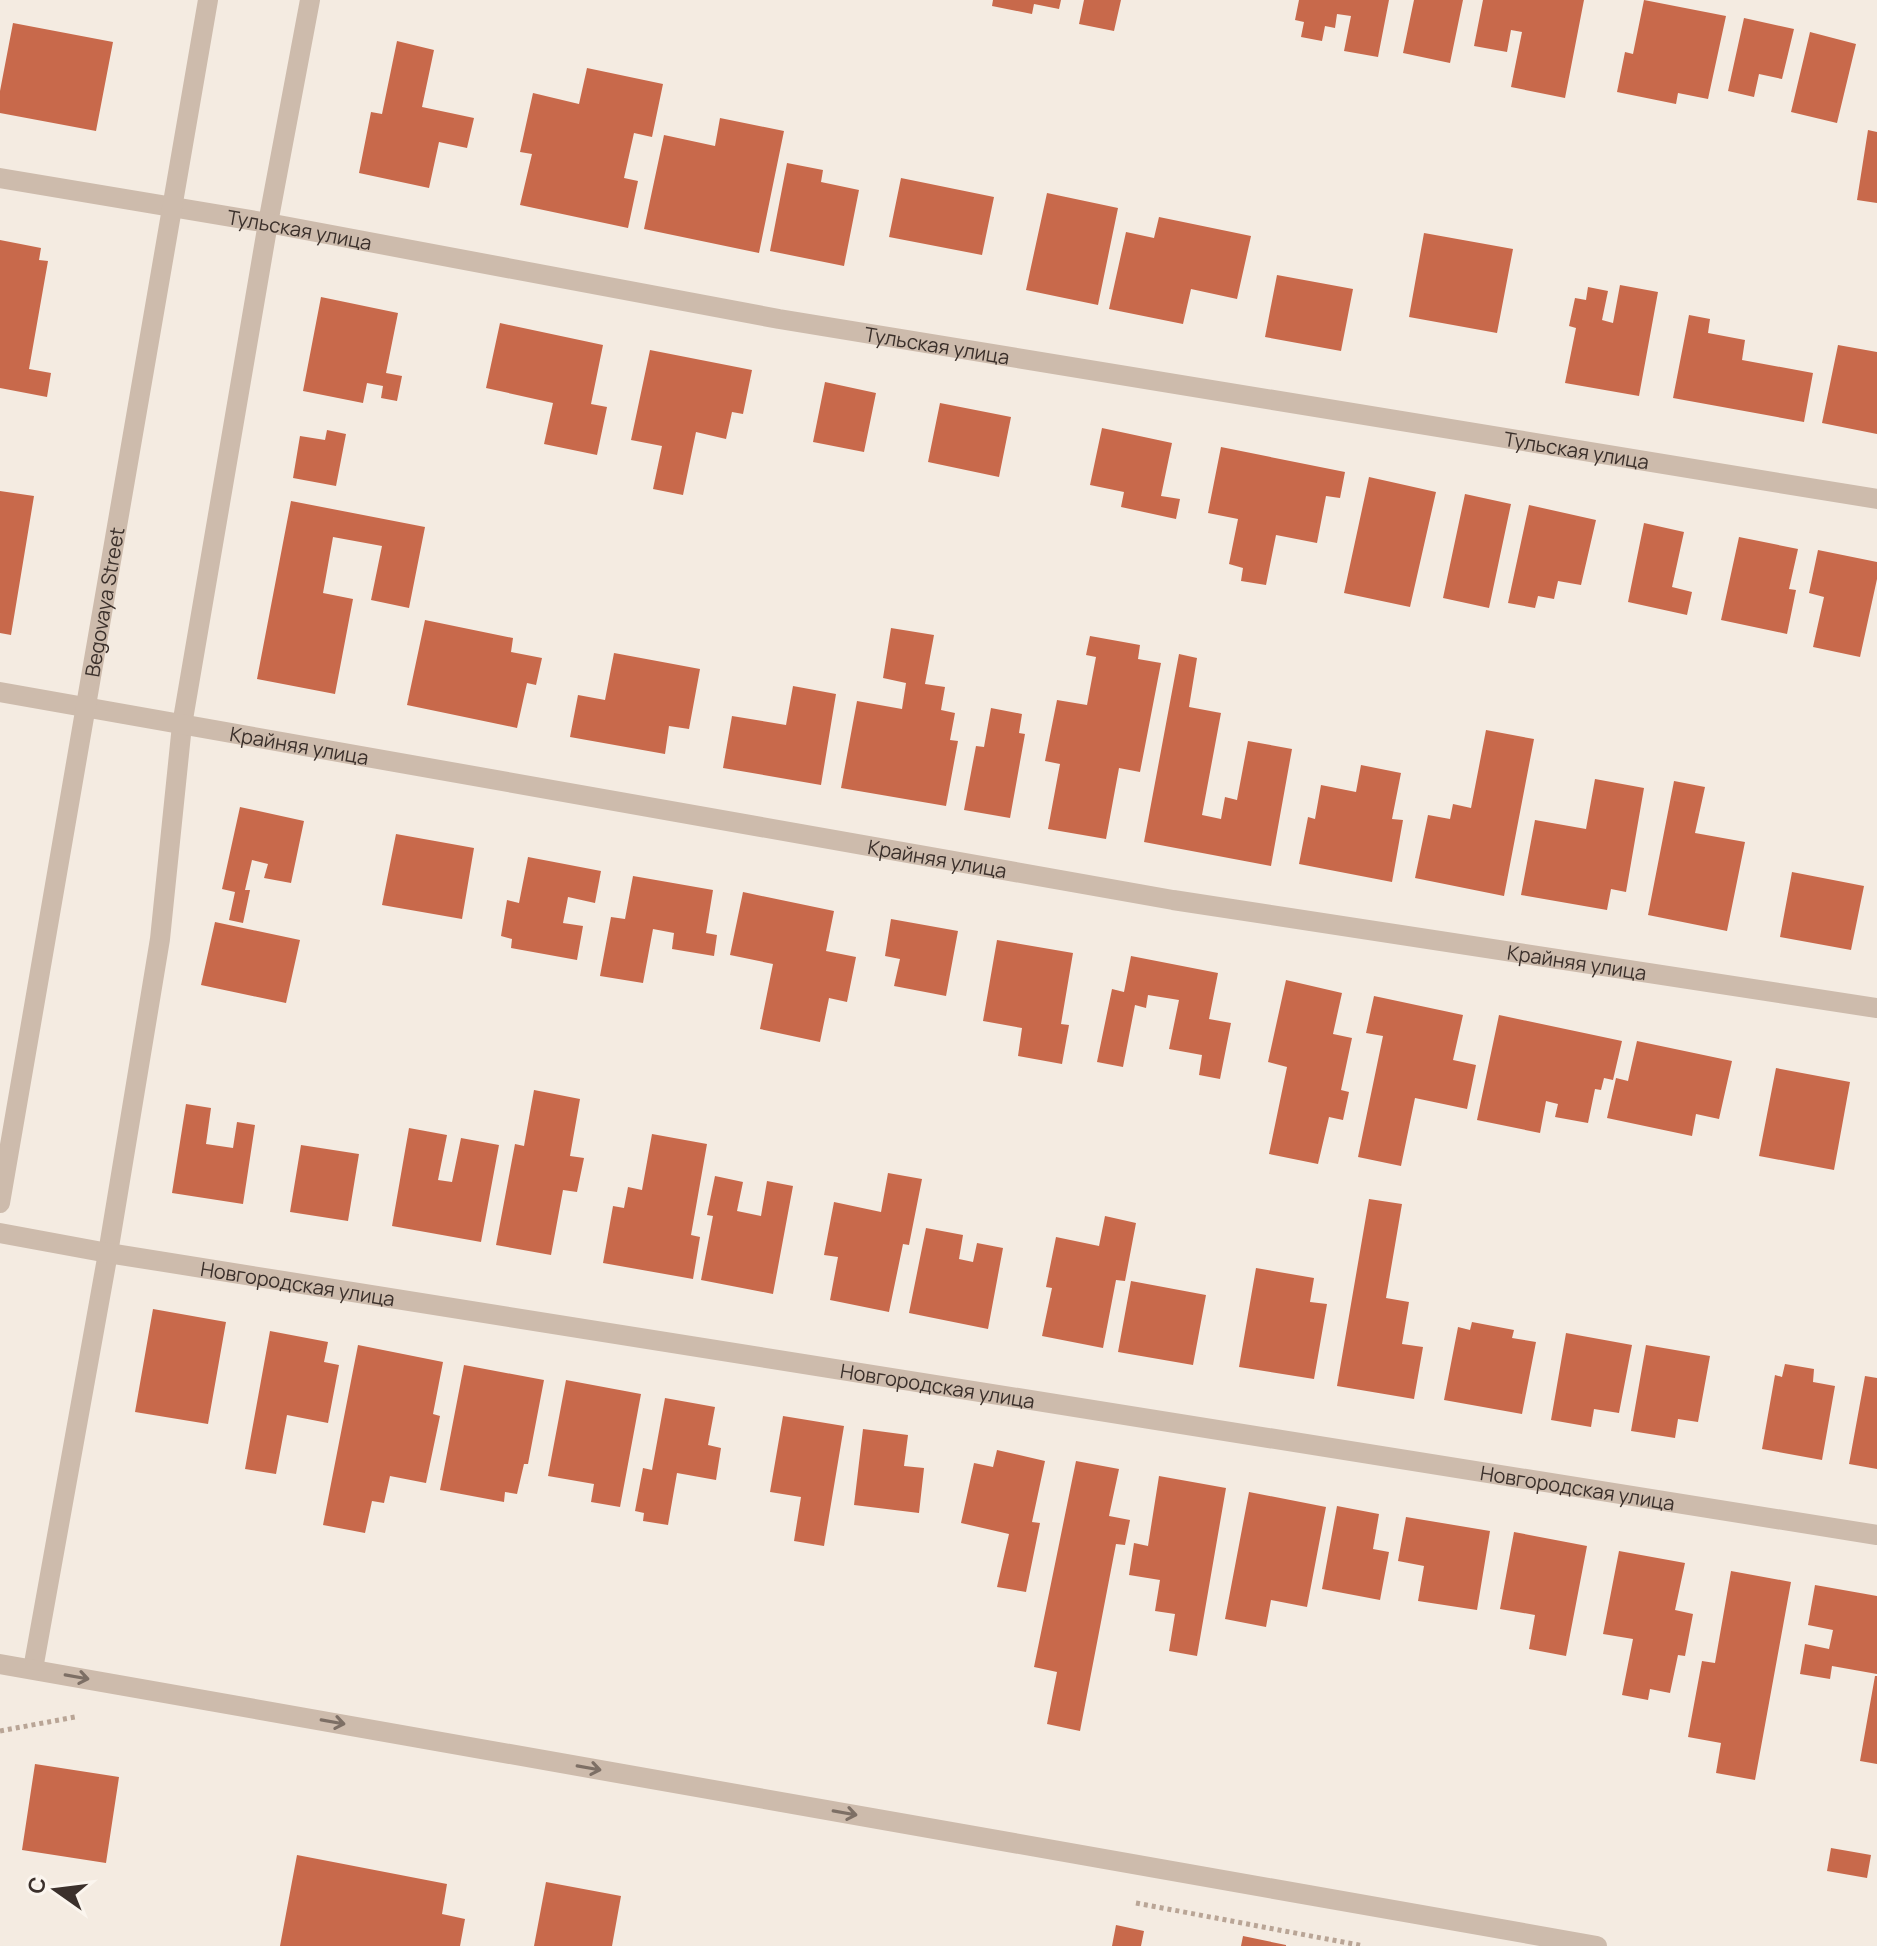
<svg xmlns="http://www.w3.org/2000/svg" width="1877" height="1946" viewBox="0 0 1877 1946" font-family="Manrope,sans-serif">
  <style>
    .building { fill: #c8694b }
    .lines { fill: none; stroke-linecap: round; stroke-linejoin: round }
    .path { stroke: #b9a596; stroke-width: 5; stroke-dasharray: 4 4; stroke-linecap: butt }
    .service { stroke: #cdbbac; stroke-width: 20 }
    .minor { stroke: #cdbbac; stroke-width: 20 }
    .tertiary { stroke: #cdbbac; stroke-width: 20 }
    .oneway { stroke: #7d6f65 }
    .labels { text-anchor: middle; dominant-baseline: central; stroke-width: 7; stroke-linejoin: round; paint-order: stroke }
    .street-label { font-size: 20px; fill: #3b302b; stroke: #fbf5ee }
  </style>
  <rect width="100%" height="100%" fill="#f4ebe1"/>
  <path class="building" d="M 993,0 L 1061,0 L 1059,9 L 1034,4 L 1032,14 L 992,6 Z
    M 1084,0 L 1121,0 L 1114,31 L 1079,24 Z
    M 1299,0 L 1389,0 L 1378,57 L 1344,51 L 1351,16 L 1337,14 L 1335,28 L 1325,26 L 1322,41 L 1301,37 L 1304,22 L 1295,20 Z
    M 1414,0 L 1463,0 L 1450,63 L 1403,53 Z
    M 1483,0 L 1584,0 L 1565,98 L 1511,87 L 1522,32 L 1511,30 L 1507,52 L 1474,46 Z
    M 1644,0 L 1726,16 L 1708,99 L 1678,93 L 1676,104 L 1617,92 L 1625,52 L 1633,54 Z
    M 1744,18 L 1794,29 L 1782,79 L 1759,74 L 1754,97 L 1728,91 Z
    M 13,23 L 113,42 L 96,131 L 0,113 L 0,91 Z
    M 1810,32 L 1856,44 L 1837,123 L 1791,112 Z
    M 397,41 L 434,50 L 422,107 L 474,118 L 467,148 L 439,142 L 429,188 L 359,173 L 371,112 L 382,114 Z
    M 587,68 L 663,84 L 652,137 L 634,133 L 624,178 L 638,181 L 628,228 L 520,205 L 532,154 L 520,152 L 533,93 L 579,104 Z
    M 720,118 L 784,131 L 759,253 L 644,229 L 664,135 L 715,146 Z
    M 1868,130 L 1877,132 L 1877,203 L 1857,200 Z
    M 787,163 L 823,170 L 821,182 L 859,190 L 844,266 L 770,251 Z
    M 901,178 L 994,197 L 982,255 L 889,237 Z
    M 1047,193 L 1118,208 L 1098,305 L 1026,290 Z
    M 1159,217 L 1251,236 L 1237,299 L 1191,289 L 1183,324 L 1109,309 L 1126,232 L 1154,238 Z
    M 1424,233 L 1513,249 L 1497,333 L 1409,317 Z
    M 0,240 L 41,248 L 39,260 L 48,261 L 29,369 L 51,373 L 47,397 L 0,388 Z
    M 1277,275 L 1353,289 L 1341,351 L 1265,337 Z
    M 1620,285 L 1658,292 L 1639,396 L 1565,383 L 1576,328 L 1569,326 L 1575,298 L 1586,300 L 1588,287 L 1608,291 L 1602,320 L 1613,323 Z
    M 321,297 L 398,313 L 386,373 L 402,376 L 397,401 L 381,398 L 383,386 L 367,383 L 363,403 L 303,391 Z
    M 1689,315 L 1710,319 L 1708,333 L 1745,340 L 1742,360 L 1813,373 L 1804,422 L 1673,398 Z
    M 500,323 L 603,345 L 591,404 L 607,407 L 597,455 L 544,444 L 553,403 L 486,388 Z
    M 1838,345 L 1877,352 L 1877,434 L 1822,423 Z
    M 650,350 L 752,370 L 743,414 L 732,412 L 726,439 L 696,432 L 683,495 L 653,489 L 662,446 L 631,440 Z
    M 825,382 L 876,393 L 864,452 L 813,442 Z
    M 940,403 L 1011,417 L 999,477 L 928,462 Z
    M 1102,428 L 1172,443 L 1161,496 L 1180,499 L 1176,519 L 1121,507 L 1124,492 L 1090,485 Z
    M 327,430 L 346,434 L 336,486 L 293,478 L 300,436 L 325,440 Z
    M 1221,447 L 1345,472 L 1340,498 L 1326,496 L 1317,543 L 1276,535 L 1266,585 L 1241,581 L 1243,568 L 1229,564 L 1238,519 L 1208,513 Z
    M 1369,477 L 1436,492 L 1410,607 L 1344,593 Z
    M 0,491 L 34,496 L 11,635 L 0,633 Z
    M 1465,494 L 1511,504 L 1489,608 L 1443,598 Z
    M 291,501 L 425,527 L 409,608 L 371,600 L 382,546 L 333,537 L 323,593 L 353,599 L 335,694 L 257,679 Z
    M 1529,505 L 1596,520 L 1581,585 L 1558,581 L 1554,599 L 1538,596 L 1535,608 L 1508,603 Z
    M 1644,523 L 1684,532 L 1672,587 L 1692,592 L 1687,615 L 1628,602 Z
    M 1739,537 L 1798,549 L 1789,589 L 1796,590 L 1787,634 L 1721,620 Z
    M 1818,550 L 1877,562 L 1877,579 L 1860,657 L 1813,647 L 1824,597 L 1809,593 Z
    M 425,620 L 513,638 L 511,652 L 542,658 L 536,685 L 527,683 L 517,728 L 407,705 Z
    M 891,628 L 934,635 L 925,684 L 945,687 L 941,710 L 955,713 L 950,740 L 958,741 L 946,806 L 841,788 L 857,701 L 902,709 L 906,683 L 883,678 Z
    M 1090,636 L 1140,645 L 1138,659 L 1161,663 L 1140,772 L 1119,768 L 1106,839 L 1048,829 L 1060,764 L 1045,761 L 1057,700 L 1087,705 L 1096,657 L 1086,655 Z
    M 614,653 L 700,669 L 689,729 L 669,726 L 665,754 L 570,737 L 578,695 L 605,700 Z
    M 1179,654 L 1197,658 L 1189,707 L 1221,713 L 1202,815 L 1221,819 L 1225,797 L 1237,800 L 1248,741 L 1292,749 L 1271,866 L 1144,842 Z
    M 793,686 L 836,694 L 821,785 L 723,768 L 732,716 L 786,725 Z
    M 991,708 L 1022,714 L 1019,733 L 1025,734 L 1010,818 L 964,810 L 976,746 L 984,747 Z
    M 1486,730 L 1534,739 L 1504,896 L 1415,878 L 1428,815 L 1450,819 L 1453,804 L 1471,808 Z
    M 1361,765 L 1401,773 L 1392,819 L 1403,820 L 1392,882 L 1299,864 L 1308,817 L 1315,819 L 1321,785 L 1356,792 Z
    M 1595,779 L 1644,788 L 1626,892 L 1611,889 L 1607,910 L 1521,895 L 1535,820 L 1586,829 Z
    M 1674,781 L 1705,787 L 1695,833 L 1745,842 L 1727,931 L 1648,915 Z
    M 240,807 L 304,821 L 291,883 L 264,878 L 268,864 L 252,860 L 245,890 L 250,890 L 243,923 L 229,920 L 235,892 L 222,889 Z
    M 396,834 L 474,848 L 462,919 L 382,905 Z
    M 528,857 L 601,871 L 595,903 L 568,897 L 563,923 L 583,926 L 577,960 L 511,948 L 512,939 L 501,936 L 507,900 L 519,903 Z
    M 1792,872 L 1864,886 L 1851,950 L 1780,937 Z
    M 633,876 L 713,890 L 706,933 L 717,935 L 714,956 L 672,949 L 674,933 L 653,929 L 643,983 L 600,976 L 611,917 L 625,919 Z
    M 743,892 L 834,911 L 826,951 L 856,957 L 847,1002 L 829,998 L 820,1042 L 760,1029 L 773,964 L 730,955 Z
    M 891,919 L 958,931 L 946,996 L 894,986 L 900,959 L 885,956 Z
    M 215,922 L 300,940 L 286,1003 L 201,985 Z
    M 997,940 L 1073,953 L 1061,1024 L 1069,1025 L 1062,1064 L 1018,1056 L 1022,1028 L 983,1021 Z
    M 1131,956 L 1218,973 L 1209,1019 L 1231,1023 L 1220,1079 L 1199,1075 L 1202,1055 L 1169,1049 L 1179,1000 L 1148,995 L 1146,1008 L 1135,1005 L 1123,1067 L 1097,1062 L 1112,989 L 1124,992 Z
    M 1286,980 L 1342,993 L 1333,1034 L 1352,1038 L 1341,1090 L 1349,1092 L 1343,1120 L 1329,1117 L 1318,1164 L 1269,1154 L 1287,1067 L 1268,1062 Z
    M 1374,996 L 1463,1015 L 1453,1060 L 1476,1065 L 1467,1109 L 1415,1098 L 1401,1166 L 1358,1157 L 1383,1036 L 1366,1033 Z
    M 1499,1015 L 1622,1041 L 1613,1080 L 1604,1078 L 1601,1090 L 1595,1089 L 1588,1123 L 1555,1117 L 1558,1104 L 1546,1101 L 1540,1133 L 1477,1120 Z
    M 1637,1041 L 1732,1061 L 1719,1119 L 1696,1114 L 1692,1136 L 1607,1118 L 1616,1078 L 1628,1081 Z
    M 1776,1068 L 1850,1082 L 1834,1170 L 1759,1156 Z
    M 534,1090 L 580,1099 L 570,1156 L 584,1158 L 577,1192 L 563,1190 L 551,1255 L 496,1245 L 515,1144 L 524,1146 Z
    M 186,1104 L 211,1108 L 206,1144 L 233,1148 L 237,1122 L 255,1125 L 243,1204 L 172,1193 Z
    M 409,1128 L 447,1135 L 438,1180 L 452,1182 L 461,1138 L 499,1145 L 481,1242 L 392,1226 Z
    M 652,1134 L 707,1144 L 691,1235 L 700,1237 L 693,1279 L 603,1263 L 613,1206 L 624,1208 L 628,1187 L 642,1190 Z
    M 301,1145 L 359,1154 L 348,1221 L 290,1212 Z
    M 888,1173 L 922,1179 L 909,1245 L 903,1244 L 889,1312 L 830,1300 L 838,1257 L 824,1255 L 834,1202 L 881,1212 Z
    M 715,1176 L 743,1182 L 737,1211 L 761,1216 L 767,1181 L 793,1186 L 773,1294 L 701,1280 L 713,1216 L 707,1215 Z
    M 1369,1199 L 1402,1204 L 1386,1298 L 1409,1302 L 1402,1344 L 1423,1347 L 1414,1399 L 1337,1386 Z
    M 1105,1216 L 1136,1223 L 1125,1281 L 1116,1280 L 1103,1348 L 1042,1336 L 1052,1288 L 1046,1287 L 1056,1237 L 1099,1246 Z
    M 926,1228 L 963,1235 L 959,1259 L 973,1262 L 977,1243 L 1003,1248 L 988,1329 L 909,1313 Z
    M 1256,1268 L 1314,1278 L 1310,1302 L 1327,1304 L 1314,1379 L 1239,1367 Z
    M 1131,1281 L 1206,1295 L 1193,1365 L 1118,1352 Z
    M 153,1309 L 226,1322 L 208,1424 L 135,1412 Z
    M 1472,1322 L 1514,1330 L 1512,1338 L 1536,1342 L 1522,1414 L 1444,1400 L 1458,1327 L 1470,1330 Z
    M 270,1331 L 328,1342 L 324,1362 L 339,1365 L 328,1423 L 287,1415 L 276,1474 L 245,1469 Z
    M 1566,1333 L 1632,1345 L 1619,1413 L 1594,1409 L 1591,1427 L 1551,1420 Z
    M 358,1345 L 443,1362 L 433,1414 L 440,1416 L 426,1483 L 390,1476 L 384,1503 L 372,1501 L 365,1533 L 323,1525 Z
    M 1646,1345 L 1710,1356 L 1698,1422 L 1678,1419 L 1675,1438 L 1631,1431 Z
    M 1785,1364 L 1814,1369 L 1813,1382 L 1835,1386 L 1822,1460 L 1762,1449 L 1775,1375 L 1782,1377 Z
    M 464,1365 L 544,1380 L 528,1464 L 524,1464 L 517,1494 L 505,1492 L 504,1502 L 440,1490 Z
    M 1865,1376 L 1877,1378 L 1877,1469 L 1849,1464 Z
    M 566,1380 L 641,1394 L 620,1507 L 591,1502 L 594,1484 L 548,1476 Z
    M 665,1398 L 715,1407 L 708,1445 L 721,1448 L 716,1480 L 677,1473 L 668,1525 L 643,1521 L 644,1513 L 635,1511 L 643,1468 L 652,1470 Z
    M 783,1416 L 844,1426 L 824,1546 L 794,1541 L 801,1497 L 770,1492 Z
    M 863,1429 L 908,1435 L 904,1466 L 924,1468 L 919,1513 L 854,1505 Z
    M 997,1450 L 1045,1461 L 1032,1522 L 1040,1523 L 1026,1592 L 997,1587 L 1009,1534 L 961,1523 L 974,1463 L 993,1467 Z
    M 1076,1461 L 1119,1469 L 1109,1516 L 1130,1520 L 1125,1545 L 1116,1544 L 1080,1731 L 1047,1724 L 1057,1672 L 1034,1667 Z
    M 1159,1476 L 1226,1488 L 1197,1656 L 1169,1651 L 1175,1614 L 1155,1611 L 1160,1580 L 1129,1575 L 1134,1543 L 1148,1546 Z
    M 1249,1492 L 1326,1507 L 1307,1607 L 1271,1600 L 1266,1627 L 1225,1619 Z
    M 1337,1506 L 1379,1514 L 1373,1549 L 1389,1552 L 1380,1600 L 1322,1589 Z
    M 1406,1517 L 1490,1531 L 1477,1610 L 1418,1601 L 1424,1566 L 1398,1561 Z
    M 1514,1532 L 1587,1546 L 1566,1656 L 1529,1649 L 1535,1615 L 1500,1609 Z
    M 1619,1551 L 1685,1563 L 1675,1610 L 1693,1614 L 1685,1656 L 1678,1655 L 1670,1693 L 1650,1689 L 1648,1700 L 1622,1695 L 1633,1639 L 1603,1634 Z
    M 1731,1571 L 1791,1582 L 1755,1780 L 1716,1773 L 1721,1743 L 1688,1737 L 1702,1661 L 1715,1663 Z
    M 1815,1585 L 1877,1596 L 1877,1674 L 1832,1666 L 1830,1679 L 1800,1674 L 1805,1644 L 1829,1649 L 1833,1630 L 1808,1625 Z
    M 1875,1676 L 1877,1676 L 1877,1764 L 1860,1761 Z
    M 35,1764 L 119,1777 L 106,1863 L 22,1850 Z
    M 1831,1848 L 1871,1855 L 1867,1878 L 1827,1871 Z
    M 297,1855 L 447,1884 L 442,1914 L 465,1919 L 460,1946 L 280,1946 Z
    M 546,1882 L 621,1896 L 612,1946 L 534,1946 Z
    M 1116,1925 L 1144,1931 L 1141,1946 L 1112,1946 Z
    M 1243,1936 L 1286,1945 L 1286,1946 L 1241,1946 Z"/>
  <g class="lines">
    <path class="path" d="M 0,1731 L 75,1717
      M 1136,1903 L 1364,1946"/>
    <path class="service" d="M 33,1669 L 108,1253 L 160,939 L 182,725 L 268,223 L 310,0"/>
    <g class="minor">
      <path id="s1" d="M 0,178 L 268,223 L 779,319 L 1877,499"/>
      <path id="s2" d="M 0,692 L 1173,900 L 1877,1008"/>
      <path id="s3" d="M 0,1233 L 108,1253 L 1877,1535"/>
    </g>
    <g class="tertiary">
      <path id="s4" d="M 0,1203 L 208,0"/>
      <path d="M 0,1664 L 1597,1946"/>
    </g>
  </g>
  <defs><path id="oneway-shaft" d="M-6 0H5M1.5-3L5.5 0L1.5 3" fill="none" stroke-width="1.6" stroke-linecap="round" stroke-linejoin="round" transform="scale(2)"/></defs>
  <g class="oneway">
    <use href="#oneway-shaft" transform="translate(77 1677) rotate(10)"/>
    <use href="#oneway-shaft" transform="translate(333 1722) rotate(10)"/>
    <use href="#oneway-shaft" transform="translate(589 1768) rotate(10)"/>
    <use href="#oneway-shaft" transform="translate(845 1813) rotate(10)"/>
  </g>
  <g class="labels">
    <g class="street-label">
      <text stroke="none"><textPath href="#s1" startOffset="304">Тульская улица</textPath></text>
      <text stroke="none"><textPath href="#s1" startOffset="952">Тульская улица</textPath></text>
      <text stroke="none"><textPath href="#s1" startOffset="1600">Тульская улица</textPath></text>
      <text stroke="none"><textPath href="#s4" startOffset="610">Begovaya Street</textPath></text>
      <text stroke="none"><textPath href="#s2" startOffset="304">Крайняя улица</textPath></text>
      <text stroke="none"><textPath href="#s2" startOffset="952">Крайняя улица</textPath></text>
      <text stroke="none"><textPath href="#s2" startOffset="1600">Крайняя улица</textPath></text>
      <text stroke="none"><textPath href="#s3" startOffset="302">Новгородская улица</textPath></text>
      <text stroke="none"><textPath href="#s3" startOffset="950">Новгородская улица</textPath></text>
      <text stroke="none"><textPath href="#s3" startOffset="1598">Новгородская улица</textPath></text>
    </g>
  </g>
  <g transform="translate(56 1890) rotate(284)" stroke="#fbf5ee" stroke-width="6" paint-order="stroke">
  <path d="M0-6L14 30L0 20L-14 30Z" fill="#3b302b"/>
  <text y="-12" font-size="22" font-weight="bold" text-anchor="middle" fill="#3b302b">С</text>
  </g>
</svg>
